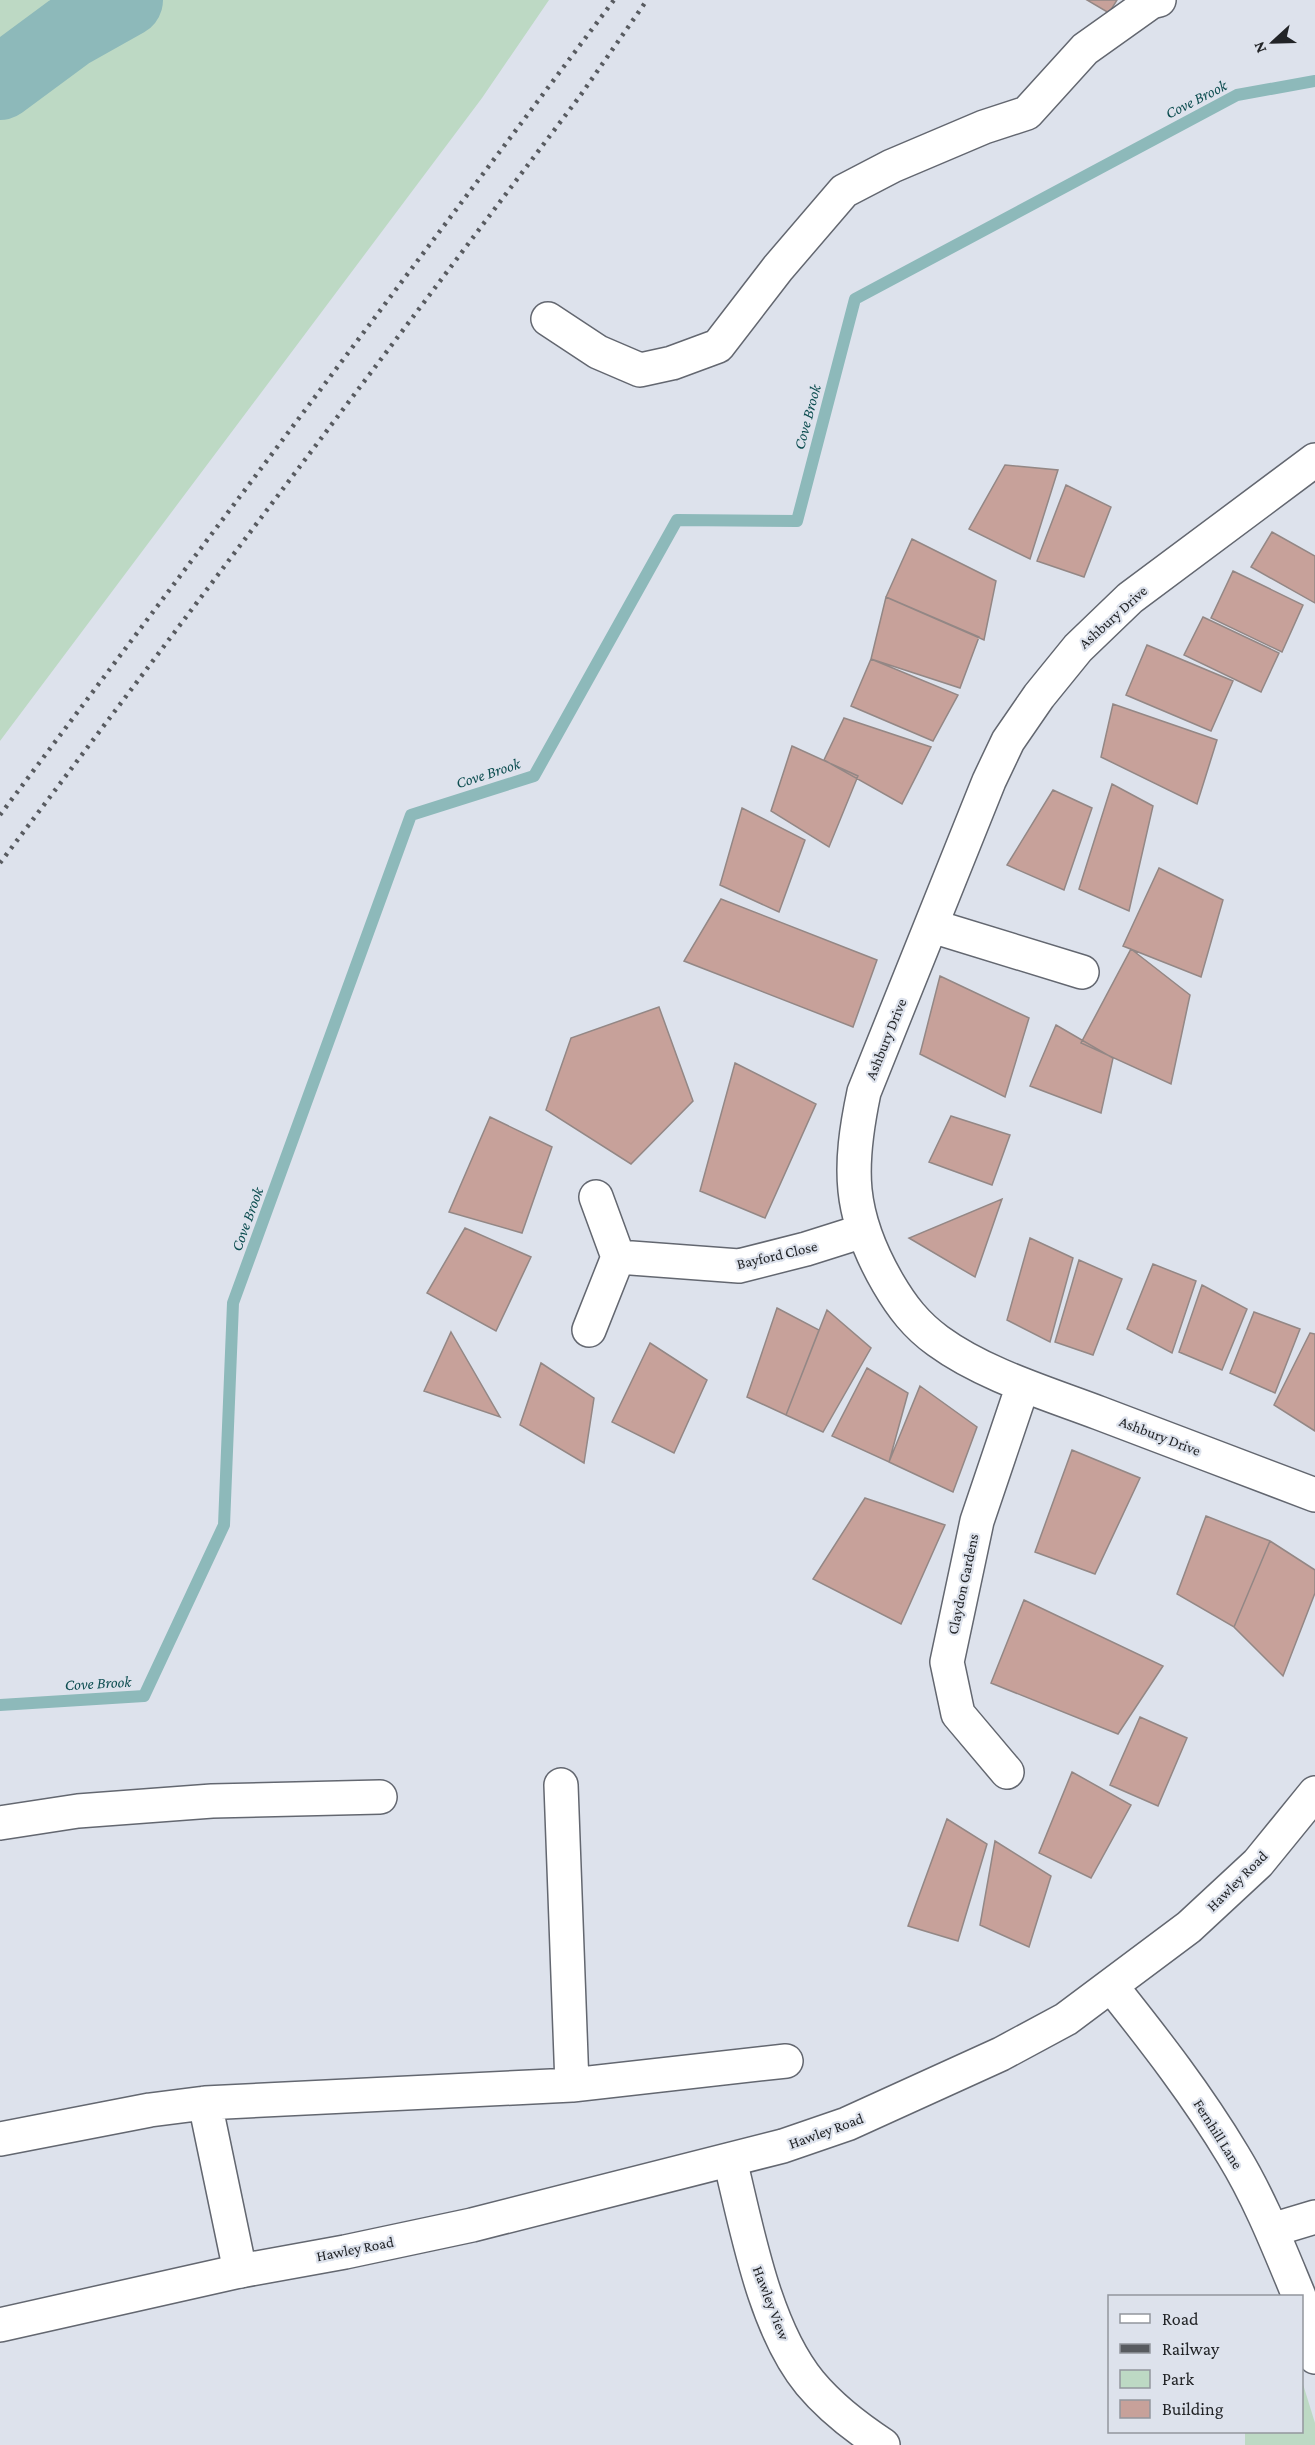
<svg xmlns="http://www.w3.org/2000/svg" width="1315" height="2445" viewBox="0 0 1315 2445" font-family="'Crimson Pro',serif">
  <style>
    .green { fill: #bdd9c4 }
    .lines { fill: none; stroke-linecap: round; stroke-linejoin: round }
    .stream { stroke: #8db9ba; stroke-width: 12 }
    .river { stroke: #8db9ba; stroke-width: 74 }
    .building { fill: #c7a19a; stroke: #938785; stroke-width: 1.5 }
    .minor-casing { stroke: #636770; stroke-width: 36 }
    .major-casing { stroke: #636770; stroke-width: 36 }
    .minor { stroke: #fff; stroke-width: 33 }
    .major { stroke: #fff; stroke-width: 33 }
    .rail { stroke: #585b60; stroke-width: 4.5; stroke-dasharray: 3 6; stroke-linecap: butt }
    .labels { text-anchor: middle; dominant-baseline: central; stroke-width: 4.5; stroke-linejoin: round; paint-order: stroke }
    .street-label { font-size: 15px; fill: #222427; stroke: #dde2ec }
    .water-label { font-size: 16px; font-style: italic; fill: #0e4e51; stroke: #dde2ec }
  </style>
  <rect width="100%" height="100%" fill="#dde2ec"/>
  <path class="green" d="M 0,0 L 549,0 L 482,98 L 0,741 Z
    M 1302,2381 L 1315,2423 L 1315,2445 L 1245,2445 L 1245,2432 L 1302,2432 Z"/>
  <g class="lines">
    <path class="stream" d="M 0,1705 L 144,1696 L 224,1525 L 233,1303 L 411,815 L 534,776 L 677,520 L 797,521 L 855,299 L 1237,95 L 1315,81"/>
    <path class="river" d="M 0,83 L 69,32 L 126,0"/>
  </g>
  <path class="building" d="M 1087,0 L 1117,0 L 1109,13 Z
    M 1005,465 L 1058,470 L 1030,559 L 969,529 Z
    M 1066,485 L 1111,507 L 1084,577 L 1037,561 Z
    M 1272,532 L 1315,556 L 1315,603 L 1251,567 Z
    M 912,539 L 996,581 L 984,640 L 886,597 Z
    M 1233,571 L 1303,605 L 1282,652 L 1211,618 Z
    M 886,597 L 979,637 L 960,688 L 871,659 Z
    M 1203,617 L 1279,653 L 1261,692 L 1184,655 Z
    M 1147,645 L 1233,681 L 1211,731 L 1126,695 Z
    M 871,659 L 958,695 L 933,741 L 851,706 Z
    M 1113,704 L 1217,740 L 1197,804 L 1101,757 Z
    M 844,718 L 931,747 L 902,804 L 824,760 Z
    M 792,746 L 858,776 L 829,847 L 771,811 Z
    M 1112,784 L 1153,806 L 1129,911 L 1079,889 Z
    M 1053,790 L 1092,808 L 1064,890 L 1007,865 Z
    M 742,808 L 805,840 L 779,912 L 720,885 Z
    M 1159,868 L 1223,900 L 1201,977 L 1123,946 Z
    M 721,899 L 877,960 L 853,1027 L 684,961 Z
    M 1131,949 L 1190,995 L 1171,1084 L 1081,1043 Z
    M 940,976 L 1029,1018 L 1005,1097 L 920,1054 Z
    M 659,1007 L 693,1101 L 631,1164 L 546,1110 L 571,1038 Z
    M 1056,1025 L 1113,1058 L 1101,1113 L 1030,1086 Z
    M 735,1063 L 816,1104 L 765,1218 L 700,1191 Z
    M 951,1116 L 1010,1135 L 992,1185 L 929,1162 Z
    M 490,1117 L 552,1147 L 522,1233 L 449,1212 Z
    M 1002,1199 L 975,1277 L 909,1238 Z
    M 465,1228 L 531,1257 L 496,1331 L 427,1293 Z
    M 1030,1238 L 1073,1258 L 1050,1342 L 1007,1320 Z
    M 1079,1260 L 1122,1279 L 1093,1355 L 1055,1342 Z
    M 1153,1264 L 1196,1281 L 1172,1353 L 1127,1329 Z
    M 1202,1285 L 1247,1309 L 1222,1370 L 1179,1352 Z
    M 777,1308 L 819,1330 L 786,1415 L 747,1397 Z
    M 827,1310 L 871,1348 L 823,1432 L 786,1415 Z
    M 1254,1312 L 1300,1329 L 1275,1393 L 1230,1373 Z
    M 451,1332 L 500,1417 L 424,1391 Z
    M 1310,1333 L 1315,1334 L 1315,1431 L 1274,1405 Z
    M 650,1343 L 707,1380 L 674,1453 L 612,1422 Z
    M 541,1363 L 594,1398 L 584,1463 L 520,1425 Z
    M 867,1368 L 908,1393 L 889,1462 L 832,1436 Z
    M 920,1386 L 977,1427 L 953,1492 L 889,1462 Z
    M 1072,1450 L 1140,1478 L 1095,1574 L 1035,1552 Z
    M 865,1498 L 945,1525 L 901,1624 L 813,1579 Z
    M 1206,1516 L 1270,1541 L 1234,1627 L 1177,1594 Z
    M 1270,1541 L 1315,1570 L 1315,1593 L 1283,1676 L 1234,1627 Z
    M 1024,1600 L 1163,1666 L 1118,1734 L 991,1683 Z
    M 1140,1717 L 1187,1738 L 1158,1806 L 1110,1785 Z
    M 1072,1772 L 1131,1805 L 1091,1878 L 1039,1853 Z
    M 947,1819 L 987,1844 L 958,1941 L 908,1926 Z
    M 995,1841 L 1051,1876 L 1029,1947 L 980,1925 Z"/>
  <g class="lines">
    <defs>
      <path id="minor" d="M 548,319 L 598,352 L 640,370 L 672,363 L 718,346 L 778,268 L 844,191 L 892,166 L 984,127 L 1027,113 L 1085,49 L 1151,2 L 1159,0
        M 1315,460 L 1130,598 L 1078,648 L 1039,696 L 1008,741 L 989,781 L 864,1092 C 848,1168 848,1214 888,1283 C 902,1307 916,1325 938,1341 C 983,1374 1046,1393 1099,1413 C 1171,1440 1243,1468 1315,1495
        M 932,926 L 1082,972
        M 618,1257 L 739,1266 L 806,1249 L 863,1231
        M 589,1330 L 618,1257 L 596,1197
        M 1007,1772 L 958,1714 L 947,1662 L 977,1521 L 1023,1385
        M 561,1785 L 572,2085
        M 0,1823 L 78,1811 L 212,1801 L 380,1797
        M 1112,1987 C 1155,2041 1197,2095 1233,2155 C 1260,2199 1279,2248 1299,2296
        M 205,2103 L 240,2271
        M 0,2139 L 150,2110 L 205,2103 L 572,2085 L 786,2061
        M 730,2160 C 747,2229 764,2327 810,2383 C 830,2407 857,2428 883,2445
        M 1272,2230 L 1315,2217
        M 1302,2304 L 1306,2316 L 1315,2357"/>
      <path id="major" d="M 0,2325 L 240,2271 L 345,2252 L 472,2225 L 783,2146 L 847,2124 L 1001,2054 L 1066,2019 L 1189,1927 L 1258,1863 L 1315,1793"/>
    </defs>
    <use href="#minor" class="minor-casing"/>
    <use href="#major" class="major-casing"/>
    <use href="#minor" class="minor"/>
    <use href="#major" class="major"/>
    <path class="rail" d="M 0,815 L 614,0
      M 0,863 L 580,96 L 647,0"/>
  </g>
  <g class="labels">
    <g class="street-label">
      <text transform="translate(1113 617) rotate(-42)">Ashbury Drive</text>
      <text transform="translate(886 1039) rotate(-68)">Ashbury Drive</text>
      <text transform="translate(777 1255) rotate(-13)">Bayford Close</text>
      <text transform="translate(1160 1436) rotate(21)">Ashbury Drive</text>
      <text transform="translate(963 1584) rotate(-78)">Claydon Gardens</text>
      <text transform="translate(1237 1881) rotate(-45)">Hawley Road</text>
      <text transform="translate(826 2131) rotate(-20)">Hawley Road</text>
      <text transform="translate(1218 2134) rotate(58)">Fernhill Lane</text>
      <text transform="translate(355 2249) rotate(-11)">Hawley Road</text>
      <text transform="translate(771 2303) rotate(69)">Hawley View</text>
    </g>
    <g class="water-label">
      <text transform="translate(1196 99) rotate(-27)">Cove Brook</text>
      <text transform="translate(807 417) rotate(-75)">Cove Brook</text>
      <text transform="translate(488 773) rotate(-18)">Cove Brook</text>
      <text transform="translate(247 1219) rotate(-70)">Cove Brook</text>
      <text transform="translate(98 1683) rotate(-3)">Cove Brook</text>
    </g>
  </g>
  <rect x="1108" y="2295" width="195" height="138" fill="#dde2ec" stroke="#92969d" stroke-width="1.5"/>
  <rect x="1120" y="2314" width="30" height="9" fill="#ffffff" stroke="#92969d" stroke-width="1.5"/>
  <text x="1162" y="2325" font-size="18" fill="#222427">Road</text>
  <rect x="1120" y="2344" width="30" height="9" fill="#585b60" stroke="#92969d" stroke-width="1.5"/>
  <text x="1162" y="2355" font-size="18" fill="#222427">Railway</text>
  <rect x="1120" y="2370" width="30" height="18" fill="#bdd9c4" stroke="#92969d" stroke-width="1.5"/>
  <text x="1162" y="2385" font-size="18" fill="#222427">Park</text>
  <rect x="1120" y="2400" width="30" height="18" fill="#c7a19a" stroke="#92969d" stroke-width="1.5"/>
  <text x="1162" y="2415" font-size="18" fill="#222427">Building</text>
  <g transform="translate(1273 42) rotate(248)" stroke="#dde2ec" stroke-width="4.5" paint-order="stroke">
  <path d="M0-4.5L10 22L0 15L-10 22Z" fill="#222427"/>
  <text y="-9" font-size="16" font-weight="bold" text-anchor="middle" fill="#222427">N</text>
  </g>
</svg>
